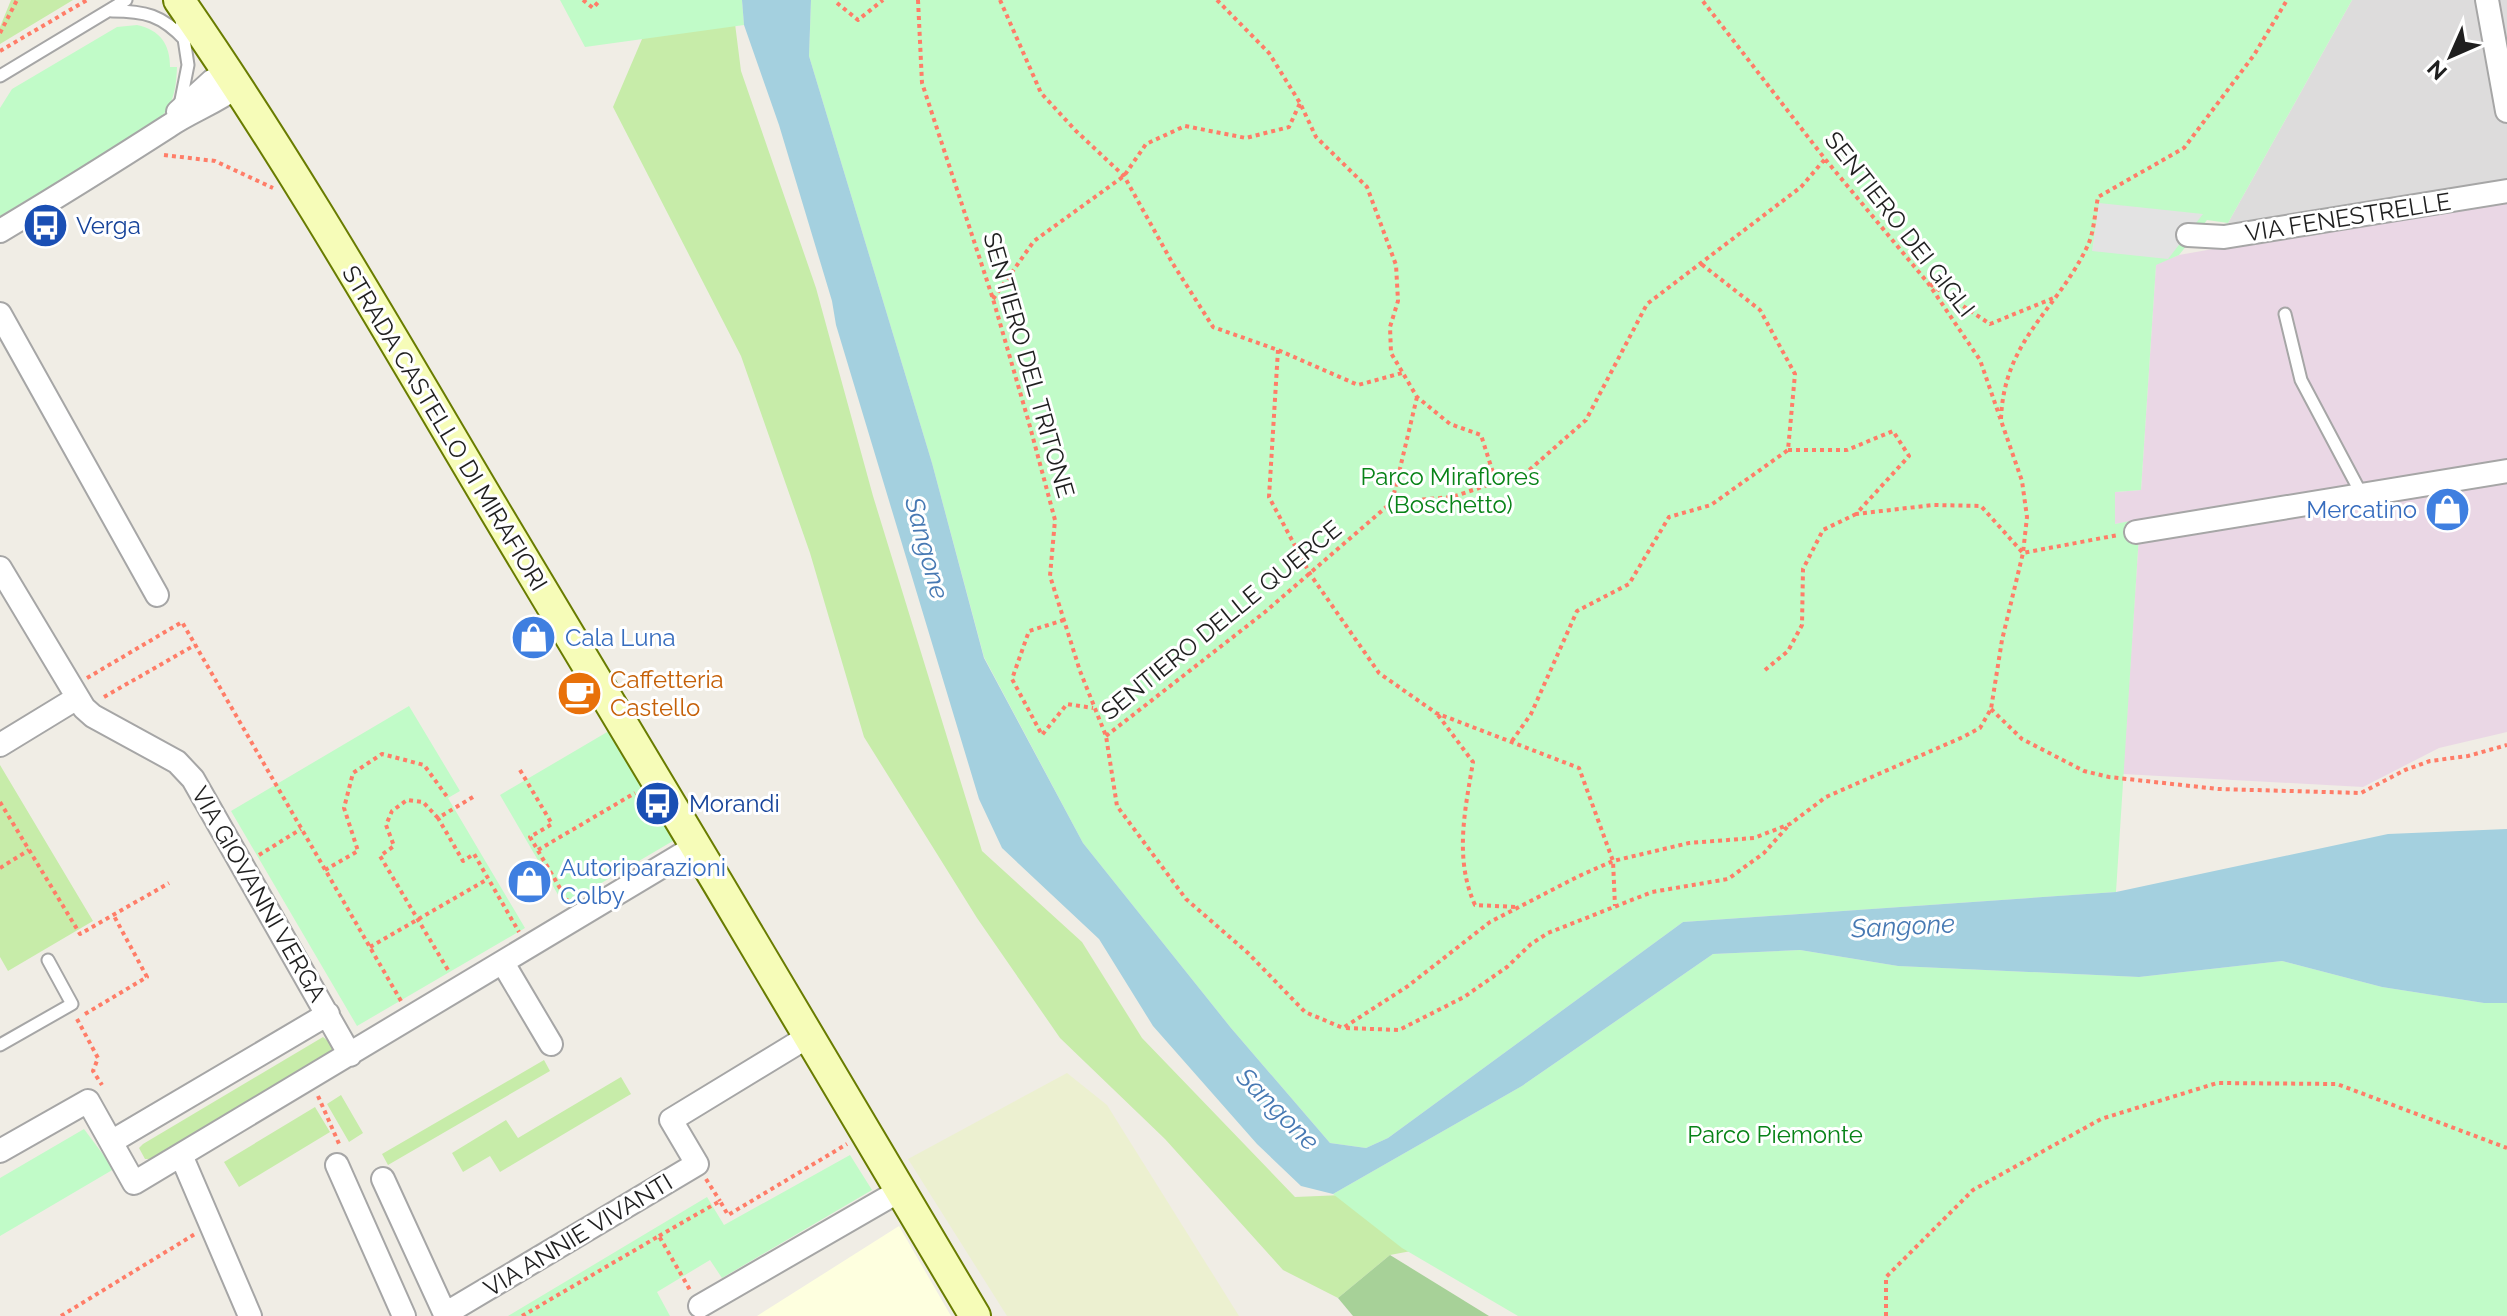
<svg xmlns="http://www.w3.org/2000/svg" width="2507" height="1316" viewBox="0 0 2507 1316" font-family="Raleway,sans-serif">
  <style>
    .residential { fill: #dddcdc }
    .industrial { fill: #ead7e5 }
    .education { fill: #feffdf }
    .farmland { fill: #ecf0d0 }
    .grass { fill: #c7eca9 }
    .forest { fill: #a7d198 }
    .park { fill: #c1fbc8 }
    .parking { fill: #e3e3e3 }
    .water { fill: #a4d0df }
    .lines { fill: none; stroke-linecap: round; stroke-linejoin: round }
    .lane-casing { stroke: #a6a6a6; stroke-width: 15 }
    .street-casing { stroke: #a6a6a6; stroke-width: 26 }
    .secondary-casing { stroke: #697c01; stroke-width: 34 }
    .path { stroke: #ff7d68; stroke-width: 4; stroke-dasharray: 4 4; stroke-linecap: butt }
    .lane { stroke: #fff; stroke-width: 11 }
    .street { stroke: #fff; stroke-width: 22 }
    .secondary { stroke: #f6fcb8; stroke-width: 30 }
    .labels { text-anchor: middle; dominant-baseline: central; stroke-width: 6; stroke-linejoin: round; paint-order: stroke }
    .street-label { font-size: 24px; fill: #1f1f1f; stroke: #fff }
    .transit-label { font-size: 24px; fill: #164399; stroke: #fff; text-anchor: start }
    .park-label { font-size: 24px; fill: #078317; stroke: #fff }
    .shop-label { font-size: 24px; fill: #366cbe; stroke: #fff; text-anchor: start }
    .food-label { font-size: 24px; fill: #c56008; stroke: #fff; text-anchor: start }
    .water-label { font-size: 26px; font-style: italic; fill: #4779b3; stroke: #fff }
  </style>
  <rect width="100%" height="100%" fill="#f0ede5"/>
  <path class="residential" d="M 2352,0 L 2507,0 L 2507,191 L 2228,223 Z"/>
  <path class="industrial" d="M 2507,197 L 2507,732 L 2439,748 L 2363,787 L 2123,774 L 2140,520 L 2115,524 L 2115,492 L 2141,490 L 2156,264 L 2179,255 Z"/>
  <path class="education" d="M 899,1226 L 951,1316 L 757,1316 Z"/>
  <path class="farmland" d="M 1067,1073 L 1107,1105 L 1239,1316 L 1007,1316 L 908,1159 Z"/>
  <path class="grass" d="M 11,0 L 73,0 L 0,44 L 0,27 Z
    M 732,0 L 741,71 L 816,288 L 873,496 L 982,851 L 1082,942 L 1142,1038 L 1295,1197 L 1367,1194 L 1533,1228 L 1390,1255 L 1338,1298 L 1283,1270 L 1165,1139 L 1060,1038 L 977,918 L 864,737 L 810,553 L 741,356 L 613,107 L 651,18 Z
    M 0,765 L 93,921 L 8,971 L 0,957 Z
    M 323,1037 L 334,1046 L 332,1052 L 151,1159 L 145,1159 L 139,1148 L 143,1144 Z
    M 544,1060 L 550,1071 L 388,1165 L 382,1154 Z
    M 621,1077 L 631,1094 L 500,1172 L 490,1156 L 463,1172 L 452,1153 L 506,1120 L 518,1138 Z
    M 341,1095 L 363,1133 L 349,1142 L 327,1104 Z
    M 315,1107 L 330,1132 L 239,1187 L 224,1162 Z"/>
  <path class="forest" d="M 1390,1255 L 1489,1316 L 1353,1316 L 1338,1298 Z"/>
  <path class="park" d="M 560,0 L 742,0 L 744,25 L 585,47 Z
    M 811,0 L 2352,0 L 2228,223 L 2207,220 L 2179,255 L 2156,265 L 2141,490 L 2115,492 L 2115,524 L 2140,519 L 2116,892 L 1683,922 L 1388,1138 L 1366,1148 L 1330,1143 L 1231,1028 L 1083,843 L 984,657 L 932,463 L 809,56 Z
    M 137,25 C 160,30 170,44 170,67 L 177,67 C 176,92 173,106 155,124 L 0,216 L 0,108 L 12,89 L 117,27 Z
    M 409,706 L 460,791 L 448,798 L 525,928 L 357,1026 L 231,811 Z
    M 614,728 L 678,838 L 564,905 L 500,795 Z
    M 1800,950 L 1898,966 L 2139,977 L 2282,961 L 2382,987 L 2484,1003 L 2507,1003 L 2507,1316 L 1518,1316 L 1402,1248 L 1333,1194 L 1522,1086 L 1713,954 Z
    M 84,1129 L 114,1169 L 0,1236 L 0,1178 Z
    M 850,1155 L 872,1190 L 722,1278 L 710,1260 L 657,1292 L 670,1316 L 508,1316 L 707,1197 L 724,1225 Z"/>
  <path class="parking" d="M 2099,203 L 2203,214 L 2168,259 L 2092,251 Z"/>
  <path class="water" d="M 742,0 L 811,0 L 809,56 L 932,463 L 984,658 L 1083,843 L 1231,1028 L 1330,1143 L 1366,1148 L 1388,1138 L 1683,922 L 2116,892 L 2388,834 L 2507,829 L 2507,1003 L 2484,1003 L 2382,987 L 2282,961 L 2139,977 L 1898,966 L 1800,950 L 1713,954 L 1522,1086 L 1333,1194 L 1301,1186 L 1257,1144 L 1153,1026 L 1099,939 L 1002,848 L 979,799 L 836,325 L 832,301 L 779,125 L 744,25 Z"/>
  <g class="lines">
    <defs>
      <path id="lane" d="M 112,11 C 145,11 162,15 185,40
        M 0,76 L 126,0
        M 180,105 L 188,65 L 181,19
        M 2285,314 L 2301,380 L 2362,495
        M 0,1045 L 72,1004 L 48,960"/>
      <path id="street" d="M 2487,0 L 2507,111
        M 178,112 L 212,81 L 229,72
        M 0,231 C 57,197 113,162 169,126 C 191,111 215,103 238,86
        M 2188,235 L 2224,237 L 2507,191
        M 0,314 L 157,595
        M 2136,532 L 2507,471
        M 0,568 L 84,708 L 93,716 L 177,762 L 193,779 L 350,1055
        M 0,745 L 77,698
        M 503,963 L 551,1044
        M 111,1142 L 328,1014
        M 0,1151 L 88,1101 L 134,1183 L 696,846
        M 181,1155 L 250,1316
        M 337,1165 L 404,1316
        M 383,1179 L 445,1314 L 697,1164 L 671,1120 L 809,1036
        M 700,1306 L 901,1190"/>
      <path id="secondary" d="M 179,0 C 292,163 391,336 492,506 C 654,775 815,1046 975,1316"/>
    </defs>
    <use href="#lane" class="lane-casing"/>
    <use href="#street" class="street-casing"/>
    <use href="#secondary" class="secondary-casing"/>
    <path class="path" d="M 583,0 L 593,8 L 600,0
      M 918,0 L 922,83 L 993,299 L 1029,423 L 1055,520 L 1050,576 L 1080,671 L 1106,736 L 1117,806 L 1186,899 L 1248,953 L 1305,1012 L 1343,1028 L 1408,986 L 1490,922 L 1579,876 L 1613,861 L 1689,843 L 1754,838 L 1790,824 L 1826,797 L 1963,737 L 1980,728 L 1991,709 L 2002,640 L 2023,553 L 2027,517 L 2022,481 L 1980,360 L 1928,283 L 1825,159 L 1702,0
      M 1000,0 L 1041,93 L 1076,131 L 1124,176 L 1173,264 L 1213,327 L 1278,350 L 1358,385 L 1402,373
      M 1217,0 L 1269,53 L 1300,103 L 1316,137 L 1367,187 L 1396,265 L 1398,301 L 1390,327 L 1391,353 L 1417,397 L 1450,424 L 1481,435 L 1496,482
      M 837,3 L 858,20 L 883,0
      M 0,33 L 17,0
      M 0,51 L 87,0
      M 164,155 L 215,161 L 273,188
      M 1930,284 L 1990,324 L 2056,297
      M 993,299 L 1034,241 L 1124,176 L 1146,144 L 1185,126 L 1246,138 L 1289,127 L 1300,103
      M 1278,350 L 1269,497 L 1310,574 L 1379,673 L 1436,713 L 1579,768 L 1613,861 L 1615,906
      M 2001,419 C 2004,339 2057,311 2088,245 C 2094,232 2095,212 2098,197 L 2184,148 L 2254,55 L 2287,0
      M 1788,450 L 1847,450 L 1893,431 L 1909,456 L 1856,514 L 1933,505 L 1981,506 L 2023,553 L 2118,535
      M 1392,502 L 1417,397
      M 1064,620 L 1029,631 L 1012,679 L 1042,735 L 1067,704 L 1093,708
      M 1765,670 L 1788,651 L 1802,625 L 1803,569 L 1823,530 L 1856,514
      M 87,678 L 182,622 L 401,1001
      M 104,697 L 195,645
      M 1991,709 L 2022,739 L 2084,771 L 2109,777 L 2218,789 L 2361,793 L 2405,770 L 2430,761 L 2468,756 L 2507,745
      M 1438,715 L 1473,762 C 1465,810 1454,859 1475,905 L 1517,907
      M 1106,736 L 1265,612 L 1392,502 L 1452,497 L 1527,472 L 1586,420 L 1647,304 L 1801,187 L 1825,159
      M 1512,741 L 1531,714 L 1577,611 L 1629,584 L 1669,517 L 1711,505 L 1788,450 L 1795,374 L 1760,310 L 1700,263
      M 520,770 L 552,824 L 530,837 L 567,900
      M 473,797 L 438,818 L 463,861 L 474,854 L 519,932
      M 0,802 L 80,934 L 169,883
      M 438,818 L 423,802 L 407,800 L 392,811 L 386,825 L 394,846 L 380,856 L 448,970
      M 538,850 L 635,793
      M 259,855 L 301,829
      M 0,868 L 29,850
      M 325,870 L 358,851 L 344,808 L 353,773 L 382,754 L 424,765 L 448,798
      M 370,947 L 488,879
      M 85,1014 L 147,977 L 114,916
      M 77,1019 L 98,1058 L 93,1071 L 102,1085
      M 1346,1028 L 1399,1030 L 1464,997 L 1507,967 L 1531,944 L 1548,933 L 1652,892 L 1728,879 L 1764,853 L 1789,825
      M 318,1096 L 340,1146
      M 706,1179 L 720,1201
      M 659,1236 L 720,1201 L 728,1215 L 847,1144
      M 61,1316 L 195,1234
      M 522,1316 L 659,1236 L 690,1290
      M 1886,1316 L 1886,1277 L 1973,1190 L 2101,1119 L 2217,1083 L 2337,1084 L 2507,1148"/>
    <use href="#lane" class="lane"/>
    <use href="#street" class="street"/>
    <use href="#secondary" class="secondary"/>
  </g>
  <defs>
    <symbol id="bus-disc" viewBox="-11 -11 22 22"><circle r="9.5" fill="#1a4fb4" stroke="#fff"/><path d="M-5-6H5V4H4V6H2V4H-2V6H-4V4H-5ZM-3.5-4V0h7V-4ZM-3.5 1.2v1.5H-2V1.2ZM2 1.2v1.5H3.5V1.2Z" fill="#fff"/></symbol>
    <symbol id="shop-disc" viewBox="-11 -11 22 22"><circle r="9.5" fill="#3f7fe0" stroke="#fff"/><path d="M-5-2.5h2.3a2.7 3.5 0 0 1 5.4 0H5L5.5 6h-11ZM-1.5-2.5h3a1.5 2.3 0 0 0-3 0Z" fill="#fff"/></symbol>
    <symbol id="cafe-disc" viewBox="-11 -11 22 22"><circle r="9.5" fill="#e8710a" stroke="#fff"/><path d="M-5.5-4.5H6V0H3Q3 3.5 0 3.5H-2.5Q-5.5 3.5-5.5 0ZM3-3.2v2h1.7v-2ZM-6 4.5H4V6H-6Z" fill="#fff"/></symbol>
  </defs>
  <g fill-rule="evenodd">
    <use href="#bus-disc" x="20" y="200" width="51" height="51"/>
    <use href="#shop-disc" x="2422" y="484" width="51" height="51"/>
    <use href="#shop-disc" x="508" y="612" width="51" height="51"/>
    <use href="#cafe-disc" x="554" y="668" width="51" height="51"/>
    <use href="#bus-disc" x="632" y="778" width="51" height="51"/>
    <use href="#shop-disc" x="504" y="856" width="51" height="51"/>
  </g>
  <g class="labels">
    <g class="street-label">
      <text transform="translate(2348 217) rotate(-9)">VIA FENESTRELLE</text>
      <text transform="translate(1900 224) rotate(52)">SENTIERO DEI GIGLI</text>
      <text transform="translate(1029 365) rotate(74)">SENTIERO DEL TRITONE</text>
      <text transform="translate(445 428) rotate(59)">STRADA CASTELLO DI MIRAFIORI</text>
      <text transform="translate(1221 620) rotate(-39)">SENTIERO DELLE QUERCE</text>
      <text transform="translate(259 894) rotate(60)">VIA GIOVANNI VERGA</text>
      <text transform="translate(578 1235) rotate(-31)">VIA ANNIE VIVANTI</text>
    </g>
    <g class="transit-label">
      <text x="76" y="225">Verga</text>
      <text x="689" y="803">Morandi</text>
    </g>
    <g class="park-label">
      <text x="1450" y="476">Parco Miraflores<tspan x="1450" dy="28">(Boschetto)</tspan></text>
      <text x="1775" y="1134">Parco Piemonte</text>
    </g>
    <g class="shop-label">
      <text x="2417" y="509" text-anchor="end">Mercatino</text>
      <text x="565" y="637">Cala Luna</text>
      <text x="560" y="867">Autoriparazioni<tspan x="560" dy="28">Colby</tspan></text>
    </g>
    <g class="food-label">
      <text x="610" y="679">Caffetteria<tspan x="610" dy="28">Castello</tspan></text>
    </g>
    <g class="water-label">
      <text transform="translate(927 548) rotate(75)">Sangone</text>
      <text transform="translate(1903 926) rotate(-3)">Sangone</text>
      <text transform="translate(1278 1109) rotate(45)">Sangone</text>
    </g>
  </g>
  <g transform="translate(2451 56) rotate(225)" stroke="#ffffff" stroke-width="6" paint-order="stroke">
  <path d="M0-6L14 30L0 20L-14 30Z" fill="#1f1f1f"/>
  <text y="-12" font-size="22" font-weight="bold" text-anchor="middle" fill="#1f1f1f">N</text>
  </g>
</svg>
